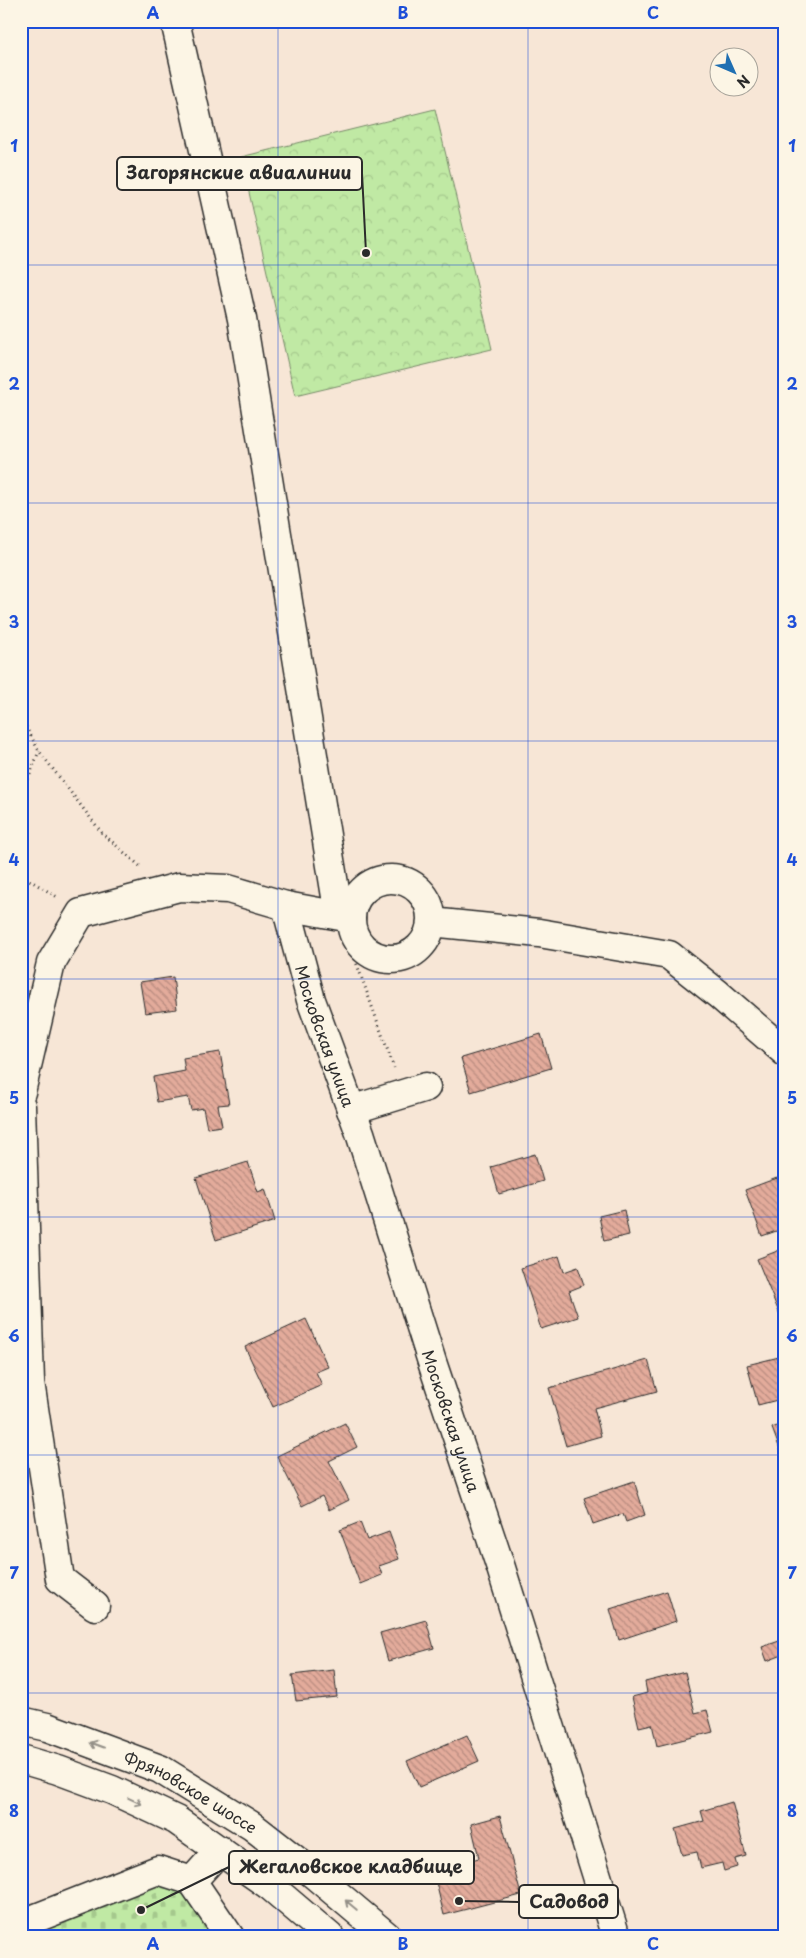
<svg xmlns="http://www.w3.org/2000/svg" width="806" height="1958" viewBox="0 0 806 1958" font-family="'Playpen Sans',sans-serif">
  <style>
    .cemetery { fill: url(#cemetery-stones); stroke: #768a68 }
    .park { fill: url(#park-crowns); stroke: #768a68 }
    .building { fill: url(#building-back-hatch); stroke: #2b2b2b }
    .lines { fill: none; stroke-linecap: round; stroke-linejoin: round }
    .minor-casing { stroke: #2b2b2b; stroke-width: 31 }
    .major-casing { stroke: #2b2b2b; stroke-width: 31 }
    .path { stroke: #2b2b2b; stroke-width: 3; stroke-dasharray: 1 4; stroke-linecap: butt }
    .minor { stroke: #fcf5e5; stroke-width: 28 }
    .major { stroke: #fcf5e5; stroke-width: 28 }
    .oneway { stroke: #949088 }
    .grid { fill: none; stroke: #1d4ed8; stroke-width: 1; stroke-opacity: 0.55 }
    .labels { text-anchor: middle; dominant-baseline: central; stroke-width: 4; stroke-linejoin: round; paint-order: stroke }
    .street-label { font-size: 16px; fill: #2b2b2b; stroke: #fcf5e5 }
    .leader { fill: none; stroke: #2b2b2b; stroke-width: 2 }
    .callout-dot { fill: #2b2b2b; stroke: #fcf5e5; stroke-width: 2 }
    .callout { fill: #fcf5e5; stroke: #2b2b2b; stroke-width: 2 }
    .callout-label { font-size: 18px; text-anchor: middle; font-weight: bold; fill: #2b2b2b }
    .neatline { fill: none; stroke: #1d4ed8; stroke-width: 2 }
    .grid-label { font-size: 16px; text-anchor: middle; font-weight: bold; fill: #1d4ed8 }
  </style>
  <defs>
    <pattern id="cemetery-stones" width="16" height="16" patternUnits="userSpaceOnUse" patternTransform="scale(1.25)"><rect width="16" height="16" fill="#c0e9a4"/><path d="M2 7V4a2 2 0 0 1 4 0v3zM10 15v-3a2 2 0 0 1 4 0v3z" fill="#a5c88d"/></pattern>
    <pattern id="park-crowns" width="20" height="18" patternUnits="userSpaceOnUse" patternTransform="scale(1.25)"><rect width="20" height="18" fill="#c0e9a4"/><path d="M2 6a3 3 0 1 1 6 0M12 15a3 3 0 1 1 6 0" fill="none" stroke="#a5c88d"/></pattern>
    <pattern id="building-back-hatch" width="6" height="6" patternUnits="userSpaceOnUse" patternTransform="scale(1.25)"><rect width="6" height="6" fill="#e3ab9b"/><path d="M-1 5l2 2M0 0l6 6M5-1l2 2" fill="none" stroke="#b88b7f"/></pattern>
  </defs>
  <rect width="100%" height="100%" fill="#f7e6d6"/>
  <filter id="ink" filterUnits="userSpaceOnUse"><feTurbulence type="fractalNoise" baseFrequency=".02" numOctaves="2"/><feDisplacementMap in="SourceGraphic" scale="10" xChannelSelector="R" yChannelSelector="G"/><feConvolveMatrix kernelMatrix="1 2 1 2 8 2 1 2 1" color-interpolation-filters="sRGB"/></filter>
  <g filter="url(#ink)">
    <path class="cemetery" d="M 155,1880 L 187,1887 L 222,1937 L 21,1937 Z"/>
    <path class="park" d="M 435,109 L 492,349 L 295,396 L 241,157 Z"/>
    <path class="building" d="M 173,977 L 177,1009 L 145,1013 L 140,982 Z
      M 541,1034 L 551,1068 L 471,1092 L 461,1058 Z
      M 220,1052 L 229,1104 L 218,1105 L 222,1126 L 207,1128 L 203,1108 L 191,1110 L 188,1097 L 157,1102 L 153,1077 L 185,1071 L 183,1058 Z
      M 535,1154 L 543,1181 L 499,1194 L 491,1167 Z
      M 248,1162 L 258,1192 L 265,1189 L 275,1221 L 216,1240 L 196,1178 Z
      M 777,1178 L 785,1201 L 785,1228 L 762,1236 L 745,1190 Z
      M 624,1210 L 629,1235 L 604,1241 L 599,1216 Z
      M 785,1248 L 785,1327 L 757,1259 Z
      M 559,1256 L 564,1272 L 578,1267 L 584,1285 L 569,1291 L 578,1317 L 541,1329 L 521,1268 Z
      M 306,1319 L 328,1367 L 316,1372 L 322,1385 L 273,1407 L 245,1347 Z
      M 779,1357 L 785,1377 L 785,1398 L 758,1405 L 747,1365 Z
      M 648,1360 L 657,1391 L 594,1408 L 601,1436 L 566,1446 L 549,1388 Z
      M 345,1423 L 357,1447 L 329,1461 L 349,1500 L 329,1510 L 322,1496 L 302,1506 L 277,1456 Z
      M 785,1423 L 785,1463 L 772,1428 Z
      M 634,1481 L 645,1515 L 626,1522 L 623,1514 L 593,1524 L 584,1498 Z
      M 360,1522 L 367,1540 L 389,1532 L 399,1559 L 379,1566 L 382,1575 L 360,1584 L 340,1530 Z
      M 667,1591 L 676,1621 L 619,1640 L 610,1609 Z
      M 426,1620 L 434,1648 L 388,1661 L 380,1633 Z
      M 785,1639 L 785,1654 L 767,1661 L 762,1647 Z
      M 334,1670 L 337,1697 L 296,1701 L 292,1675 Z
      M 685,1672 L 695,1713 L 707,1710 L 713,1732 L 657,1746 L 652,1724 L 639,1727 L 632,1697 L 647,1693 L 645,1682 Z
      M 467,1735 L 479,1761 L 419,1787 L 407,1761 Z
      M 732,1802 L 746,1856 L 735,1859 L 737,1867 L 724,1871 L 722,1863 L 701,1868 L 697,1852 L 682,1855 L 675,1829 L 704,1821 L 701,1811 Z
      M 500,1816 L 521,1895 L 444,1915 L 433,1870 L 479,1858 L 471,1824 Z"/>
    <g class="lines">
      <defs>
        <g id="minor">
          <path d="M 175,21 L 242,319 L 339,915"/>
          <circle cx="391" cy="919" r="40"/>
          <path id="s1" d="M 286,906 L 311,1000 L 360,1133 L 432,1362 L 501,1568 L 616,1937"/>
          <path d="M 431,922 L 539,933 L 669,955 L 718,994 L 785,1052"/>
          <path d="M 21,1092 L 51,963 L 81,913 L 179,887 L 228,889 L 286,906 L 351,918"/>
          <path d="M 21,1106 L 30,1382 L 21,1393"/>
          <path d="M 351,1110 L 426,1087"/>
          <path d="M 30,1382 L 60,1579 L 95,1606"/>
          <path d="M 220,1850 L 192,1881 L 230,1937"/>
          <path d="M 21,1924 L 158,1870 L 192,1881"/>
        </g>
        <g id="major">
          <path id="s2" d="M 21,1721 L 47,1727 L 160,1769 L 252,1826 L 311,1872 L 388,1937"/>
          <path d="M 21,1759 L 58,1770 L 112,1790 L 176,1820 L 270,1886 L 330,1937"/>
        </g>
      </defs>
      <use href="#minor" class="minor-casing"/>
      <use href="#major" class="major-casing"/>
      <path class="path" d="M 21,718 L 39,751 L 102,833 L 142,868
        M 21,798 L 39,751
        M 21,875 L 59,898
        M 350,945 L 394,1068"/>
      <use href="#minor" class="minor"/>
      <use href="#major" class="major"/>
    </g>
    <defs><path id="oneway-shaft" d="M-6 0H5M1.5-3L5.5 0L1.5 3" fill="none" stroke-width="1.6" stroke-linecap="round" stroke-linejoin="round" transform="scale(1.25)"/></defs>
    <g class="oneway">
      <use href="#oneway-shaft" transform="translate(97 1745) rotate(-160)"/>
      <use href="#oneway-shaft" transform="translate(135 1801) rotate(25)"/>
      <use href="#oneway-shaft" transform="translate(351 1905) rotate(-140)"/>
    </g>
  </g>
  <path class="grid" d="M 278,21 L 278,1937M 528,21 L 528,1937M 21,265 L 785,265M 21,503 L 785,503M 21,741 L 785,741M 21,979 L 785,979M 21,1217 L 785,1217M 21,1455 L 785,1455M 21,1693 L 785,1693"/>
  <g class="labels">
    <g class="street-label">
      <text stroke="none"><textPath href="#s1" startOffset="136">Московская улица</textPath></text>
      <text stroke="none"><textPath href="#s1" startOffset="541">Московская улица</textPath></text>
      <text stroke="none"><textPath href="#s2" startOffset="185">Фряновское шоссе</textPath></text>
    </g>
  </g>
  <path class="leader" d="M366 253L362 173M141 1910L229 1867M459 1901L519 1902"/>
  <g class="callout-dot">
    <circle cx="366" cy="253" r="5"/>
    <circle cx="141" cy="1910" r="5"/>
    <circle cx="459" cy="1901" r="5"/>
  </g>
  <g class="callout">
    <rect x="117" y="157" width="245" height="33" rx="5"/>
    <rect x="229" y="1851" width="245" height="33" rx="5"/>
    <rect x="519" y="1885" width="99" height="33" rx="5"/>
  </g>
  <g class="callout-label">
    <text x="239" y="179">Загорянские авиалинии</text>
    <text x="351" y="1873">Жегаловское кладбище</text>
    <text x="569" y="1908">Садовод</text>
  </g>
  <rect width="806" height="1958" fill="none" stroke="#fcf5e5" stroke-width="55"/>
  <g transform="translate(734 72) rotate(135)"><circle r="24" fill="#fcf5e5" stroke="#a8a49b"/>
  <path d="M0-4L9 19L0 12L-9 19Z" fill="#1f6fb2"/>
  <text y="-8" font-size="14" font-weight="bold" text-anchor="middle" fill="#2b2b2b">N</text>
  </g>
  <rect x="28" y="28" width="750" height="1902" class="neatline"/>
  <g class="grid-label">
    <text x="153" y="19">A</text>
    <text x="403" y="19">B</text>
    <text x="653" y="19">C</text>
    <text x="14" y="152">1</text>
    <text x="792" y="152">1</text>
    <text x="14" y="390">2</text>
    <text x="792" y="390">2</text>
    <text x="14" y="628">3</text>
    <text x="792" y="628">3</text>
    <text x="14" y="866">4</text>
    <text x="792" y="866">4</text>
    <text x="14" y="1104">5</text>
    <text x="792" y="1104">5</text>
    <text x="14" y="1342">6</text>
    <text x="792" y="1342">6</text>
    <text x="14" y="1579">7</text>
    <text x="792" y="1579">7</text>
    <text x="14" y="1817">8</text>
    <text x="792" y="1817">8</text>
    <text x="153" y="1950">A</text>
    <text x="403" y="1950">B</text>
    <text x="653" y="1950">C</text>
  </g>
</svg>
